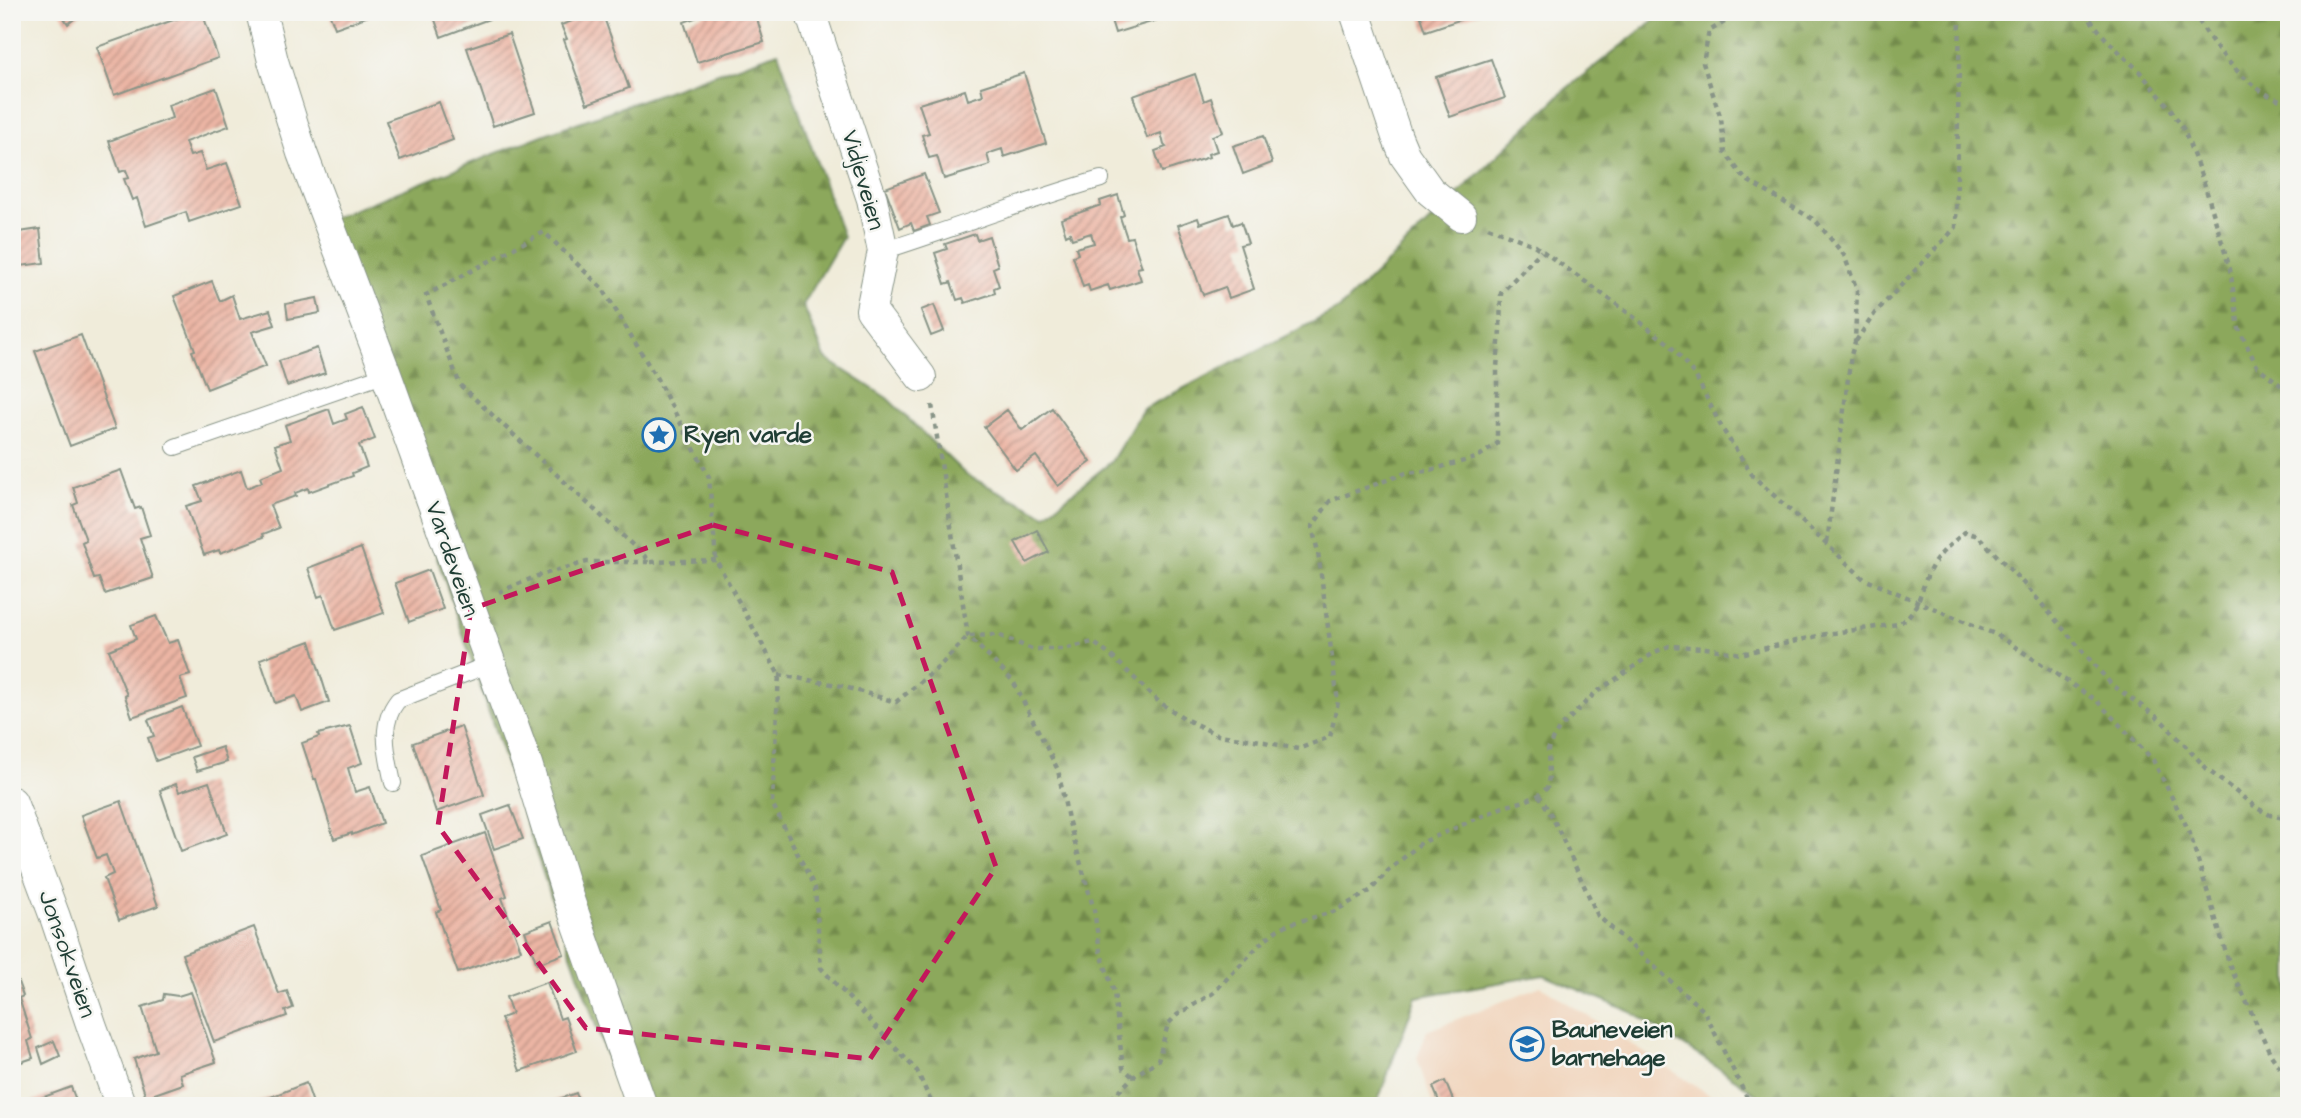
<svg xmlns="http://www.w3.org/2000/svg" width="2301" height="1118" viewBox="0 0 2301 1118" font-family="'Architects Daughter',sans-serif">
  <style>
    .built { fill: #f1d5bd }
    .forest { fill: url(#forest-firs); stroke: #567248; stroke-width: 2 }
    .building { fill: url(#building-hatch) }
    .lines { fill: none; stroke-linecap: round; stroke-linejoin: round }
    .lane-casing { stroke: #889487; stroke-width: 18 }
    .street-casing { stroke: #889487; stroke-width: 32 }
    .path { stroke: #889487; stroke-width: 4.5; stroke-dasharray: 5 5; stroke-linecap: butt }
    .lane { stroke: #fff; stroke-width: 16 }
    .street { stroke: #fff; stroke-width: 30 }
    .marked { fill: none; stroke: #c2185b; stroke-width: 5; stroke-dasharray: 14 9; stroke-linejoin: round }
    .labels { text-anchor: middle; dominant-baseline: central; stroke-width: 5; stroke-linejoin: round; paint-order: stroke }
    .street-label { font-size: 24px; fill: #1f3d34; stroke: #f6f6f2 }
    .poi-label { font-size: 24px; font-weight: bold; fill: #1f3d34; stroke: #f6f6f2; text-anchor: start }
  </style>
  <defs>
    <pattern id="forest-firs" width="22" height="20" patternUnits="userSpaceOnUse" patternTransform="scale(1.75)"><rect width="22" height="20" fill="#8ca85b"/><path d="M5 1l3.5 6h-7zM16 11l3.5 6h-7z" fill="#728a4c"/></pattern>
    <pattern id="building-hatch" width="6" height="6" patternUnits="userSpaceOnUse" patternTransform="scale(1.75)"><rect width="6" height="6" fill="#ecb5a4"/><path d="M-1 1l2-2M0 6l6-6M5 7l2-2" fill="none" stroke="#bf9486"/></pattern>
  </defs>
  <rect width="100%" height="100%" fill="#f6f6f2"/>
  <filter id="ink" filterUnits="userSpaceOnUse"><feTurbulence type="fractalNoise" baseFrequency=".0143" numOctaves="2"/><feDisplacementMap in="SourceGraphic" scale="14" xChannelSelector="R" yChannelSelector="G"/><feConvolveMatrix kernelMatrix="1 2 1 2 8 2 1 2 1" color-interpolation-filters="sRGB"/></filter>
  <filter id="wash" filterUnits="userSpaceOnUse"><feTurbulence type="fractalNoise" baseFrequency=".00686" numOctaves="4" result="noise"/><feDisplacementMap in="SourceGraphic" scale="28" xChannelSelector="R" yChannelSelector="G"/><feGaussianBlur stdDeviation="1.57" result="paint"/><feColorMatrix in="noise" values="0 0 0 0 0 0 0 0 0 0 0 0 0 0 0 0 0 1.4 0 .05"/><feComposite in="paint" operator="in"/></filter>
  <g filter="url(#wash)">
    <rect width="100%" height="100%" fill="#f0ecda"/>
    <path class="built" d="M 1541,986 L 1727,1106 L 1433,1106 L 1417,1058 L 1427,1031 Z"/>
    <path class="forest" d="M 1664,12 L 2289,12 L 2289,1106 L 1771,1106 L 1740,1082 L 1631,1012 L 1544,975 L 1416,997 L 1376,1106 L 624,1106 L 545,879 L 324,221 L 545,134 L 778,52 L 843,237 L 803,305 L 825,358 L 887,398 L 966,475 L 1045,515 L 1111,462 L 1143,409 L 1339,309 L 1566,89 Z"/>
    <g id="blocks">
      <path class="building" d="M 60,12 L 83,12 L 68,24 Z
        M 196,12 L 202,12 L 218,58 L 114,95 L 97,47 Z
        M 329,12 L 377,12 L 377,13 L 335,28 Z
        M 438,12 L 505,12 L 505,13 L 441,37 L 433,14 Z
        M 597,12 L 602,12 L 629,88 L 587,104 L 564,40 L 567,39 L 561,25 Z
        M 711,12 L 755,12 L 764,42 L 697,62 L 684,22 Z
        M 1092,12 L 1162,12 L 1164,18 L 1115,33 L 1111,20 L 1116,18 L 1115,16 L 1096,23 Z
        M 1424,12 L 1480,12 L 1480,13 L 1426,31 L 1420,14 Z
        M 509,34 L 535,112 L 493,126 L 467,48 Z
        M 1491,59 L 1505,98 L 1450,117 L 1436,77 Z
        M 1024,73 L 1046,143 L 1004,157 L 1002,149 L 987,154 L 990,165 L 944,179 L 937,156 L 929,158 L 922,135 L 929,133 L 919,104 L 965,90 L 968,100 L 983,95 L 981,87 Z
        M 1195,74 L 1204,101 L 1211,98 L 1223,132 L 1212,136 L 1217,151 L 1208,154 L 1209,157 L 1162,172 L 1155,151 L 1166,147 L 1164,145 L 1161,133 L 1147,138 L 1133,96 Z
        M 216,88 L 229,126 L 185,142 L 190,156 L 200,153 L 206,170 L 227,163 L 242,204 L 189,222 L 186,212 L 146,226 L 137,198 L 132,200 L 124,179 L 129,178 L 126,170 L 120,172 L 109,141 L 172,118 L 168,105 Z
        M 439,102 L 453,140 L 400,160 L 386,121 Z
        M 1263,136 L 1272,163 L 1243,174 L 1233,146 Z
        M 924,174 L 939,213 L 927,217 L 930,225 L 914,231 L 911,223 L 900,228 L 885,188 Z
        M 1118,195 L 1124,215 L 1120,217 L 1127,238 L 1132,237 L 1142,267 L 1137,268 L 1141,280 L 1110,290 L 1108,285 L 1090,291 L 1088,285 L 1083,287 L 1073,256 L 1078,254 L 1076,248 L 1094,243 L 1091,233 L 1072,239 L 1070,233 L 1066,235 L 1061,219 L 1101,205 L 1100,201 Z
        M 1229,214 L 1233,225 L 1241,222 L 1248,243 L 1240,245 L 1254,289 L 1229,298 L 1225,287 L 1203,295 L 1178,225 L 1198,218 L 1200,224 Z
        M 40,229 L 44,263 L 12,267 L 12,233 Z
        M 975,234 L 977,240 L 989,236 L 998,266 L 993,268 L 999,286 L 994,288 L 995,293 L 965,303 L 963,298 L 957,300 L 951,282 L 945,284 L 935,253 L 947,249 L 945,244 Z
        M 212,281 L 220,301 L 232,295 L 240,319 L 270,310 L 275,325 L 252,332 L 266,366 L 207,389 L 192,351 L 195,350 L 174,296 Z
        M 317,298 L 320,313 L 288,319 L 286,304 Z
        M 934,305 L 944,331 L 931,336 L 921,310 Z
        M 81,335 L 115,429 L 70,446 L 35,351 Z
        M 317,348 L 325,373 L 287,386 L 279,361 Z
        M 363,407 L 375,439 L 359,445 L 367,467 L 352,473 L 353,476 L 309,492 L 308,488 L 295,493 L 296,496 L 270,505 L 279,528 L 263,534 L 264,537 L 220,553 L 219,550 L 204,555 L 186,506 L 202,501 L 196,486 L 241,470 L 247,488 L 262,482 L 260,477 L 283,468 L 275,445 L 290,440 L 285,425 L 329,409 L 334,424 L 347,419 L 345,414 Z
        M 1052,408 L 1091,462 L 1058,486 L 1036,456 L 1016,470 L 984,427 L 1007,410 L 1022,430 Z
        M 121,470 L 135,509 L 141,507 L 150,535 L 140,538 L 153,578 L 105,594 L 99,578 L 94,579 L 82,542 L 86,540 L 73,505 L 78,503 L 73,487 Z
        M 1037,530 L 1049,552 L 1027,563 L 1015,542 Z
        M 361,548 L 384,613 L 335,630 L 323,595 L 318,597 L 308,568 Z
        M 429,570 L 443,609 L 409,622 L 395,583 Z
        M 156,616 L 168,643 L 178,640 L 190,675 L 180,678 L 187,698 L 132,717 L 125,696 L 127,695 L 109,650 L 136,639 L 131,625 Z
        M 310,641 L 329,702 L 302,712 L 296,696 L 275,703 L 260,659 Z
        M 182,707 L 197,746 L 156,761 L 148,738 L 154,736 L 148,720 Z
        M 350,726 L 362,763 L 348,768 L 355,792 L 370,787 L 382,823 L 352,835 L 352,833 L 334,839 L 316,779 L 314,779 L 302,743 L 319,737 L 318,734 Z
        M 461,726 L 484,795 L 436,812 L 413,743 Z
        M 222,747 L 227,762 L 197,771 L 192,757 Z
        M 209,782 L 227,834 L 181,851 L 160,790 L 176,784 L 179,792 Z
        M 121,801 L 158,906 L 119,920 L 104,878 L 113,874 L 106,855 L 97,858 L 81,815 Z
        M 510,805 L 523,839 L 494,849 L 482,815 Z
        M 485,833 L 507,896 L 502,898 L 521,950 L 458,973 L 436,912 L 441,910 L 422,856 Z
        M 552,921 L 564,954 L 537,964 L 525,931 Z
        M 254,927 L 279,994 L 287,991 L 293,1008 L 285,1011 L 287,1016 L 214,1042 L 182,954 Z
        M 12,965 L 23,996 L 19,998 L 32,1039 L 28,1041 L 33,1058 L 12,1065 Z
        M 547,982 L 560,1019 L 565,1017 L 577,1051 L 520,1071 L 501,1018 L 512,1014 L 506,997 Z
        M 191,992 L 216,1062 L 180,1074 L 183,1084 L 146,1097 L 134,1059 L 156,1051 L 142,1007 L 163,1000 L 164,994 L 178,996 Z
        M 54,1041 L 60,1056 L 43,1064 L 38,1048 Z
        M 1445,1081 L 1455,1105 L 1452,1106 L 1441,1106 L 1433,1087 Z
        M 306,1083 L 314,1106 L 248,1106 Z
        M 71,1087 L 78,1106 L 22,1106 L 22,1105 Z
        M 576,1093 L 581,1106 L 542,1106 L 542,1105 Z"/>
    </g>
  </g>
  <g filter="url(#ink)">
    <use href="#blocks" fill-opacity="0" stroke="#889487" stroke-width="2"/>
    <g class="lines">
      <defs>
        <path id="lane" d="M 883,251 C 956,228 1027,200 1101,179
          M 175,447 L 386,374
          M 393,783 C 387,754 378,725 398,700 L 490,664"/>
        <path id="street" d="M 261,12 L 273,61 L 302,153 L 386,374 L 527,764 L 567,894 L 642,1106
          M 810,12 L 872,199 L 883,251 L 871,310 L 921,377
          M 1355,12 L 1397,137 L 1405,156 L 1430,191 L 1461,216
          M 12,802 L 55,917 L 92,1027 L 121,1106"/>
      </defs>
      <use href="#lane" class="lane-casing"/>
      <use href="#street" class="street-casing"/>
      <path class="path" d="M 1742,12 L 1709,31 L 1703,63 L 1721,119 L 1725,153 L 1745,179 L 1816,221 L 1844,255 L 1857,290 L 1855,342 L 1851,355 L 1827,543
        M 2084,12 L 2106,39 L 2139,71 L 2170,108 L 2184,130 L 2205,186 L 2230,269 L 2239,329 L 2257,366 L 2289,392
        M 2194,12 C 2210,42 2234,73 2263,92 C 2271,97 2280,100 2289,103
        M 1488,227 L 1534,245 L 1615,303 L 1668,343 L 1695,375 L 1723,430 L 1753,476 L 1864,579 L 1997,635 L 2097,701 L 2153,760 L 2189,831 L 2230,966 L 2271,1055 L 2289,1081
        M 1856,341 L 1875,313 L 1956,227 L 1960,12
        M 932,405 L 968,636 L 1013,681 L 1058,770 L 1068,819 L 1094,910 L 1100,951 L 1114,992 L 1123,1068 L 1133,1077
        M 716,560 L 651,562 L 460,385 L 426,295 L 544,232 L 603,289 L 657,379 L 709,477 L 716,560 L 779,675 L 772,803 L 815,888 L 821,968 L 917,1071 L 933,1106
        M 499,592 L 540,575 L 587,562 L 653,562
        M 779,675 L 838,685 L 896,702 L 940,666 L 968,636 L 998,635 L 1032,649 L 1063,649 L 1093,642 L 1116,660 L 1159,702 L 1187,720 L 1218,735 L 1255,740 L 1298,749 L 1330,737 L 1338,702 L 1318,552 L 1312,527 L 1330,501 L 1406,473 L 1426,471 L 1476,458 L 1497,444 L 1497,367 L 1500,330 L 1501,293 L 1541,251
        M 1539,795 L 1553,818 L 1598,916 L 1704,1011 L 1751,1106
        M 1104,1106 L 1133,1077 L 1158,1060 L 1168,1024 L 1177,1015 L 1213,993 L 1263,941 L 1277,930 L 1289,924 L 1333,912 L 1370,891 L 1388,871 L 1421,843 L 1503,807 L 1525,801 L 1539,795 L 1547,788 L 1549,777 L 1548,749 L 1552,740 L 1559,729 L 1594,694 L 1655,652 L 1669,646 L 1706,648 L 1741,654 L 1826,634 L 1898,624 C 1922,611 1920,584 1934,563 C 1942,551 1954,541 1965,532 L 1978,536 L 2027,587 L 2111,684 L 2161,720 L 2209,771 L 2257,808 L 2270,815 L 2284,818 L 2289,815"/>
      <use href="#lane" class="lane"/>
      <use href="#street" class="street"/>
    </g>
  </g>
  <path class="marked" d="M 713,525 L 892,572 L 996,867 L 870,1059 L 586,1028 L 438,826 L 471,609 Z"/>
  <defs>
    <symbol id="sight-ring" viewBox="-11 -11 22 22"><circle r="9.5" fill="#f6f6f2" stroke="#1f6fb2" stroke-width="1.5"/><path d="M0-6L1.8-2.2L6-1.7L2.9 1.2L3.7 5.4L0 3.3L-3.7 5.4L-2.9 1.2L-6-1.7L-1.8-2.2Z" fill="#1f6fb2"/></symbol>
    <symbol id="school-ring" viewBox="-11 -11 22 22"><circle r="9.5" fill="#f6f6f2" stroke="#1f6fb2" stroke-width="1.5"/><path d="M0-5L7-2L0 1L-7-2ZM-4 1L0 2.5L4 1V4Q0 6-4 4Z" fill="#1f6fb2"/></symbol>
  </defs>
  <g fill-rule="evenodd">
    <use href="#sight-ring" x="640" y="416" width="38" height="38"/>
    <use href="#school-ring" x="1508" y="1025" width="38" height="38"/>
  </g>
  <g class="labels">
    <g class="street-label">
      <text transform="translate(863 180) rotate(74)">Vidjeveien</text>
      <text transform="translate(452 559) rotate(71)">Vardeveien</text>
      <text transform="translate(67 954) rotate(71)">Jonsokveien</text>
    </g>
    <g class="poi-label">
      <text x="684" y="435">Ryen varde</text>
      <text x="1552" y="1030">Bauneveien<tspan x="1552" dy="28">barnehage</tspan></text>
    </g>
  </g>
  <rect width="2301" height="1118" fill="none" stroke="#f6f6f2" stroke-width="42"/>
</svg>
